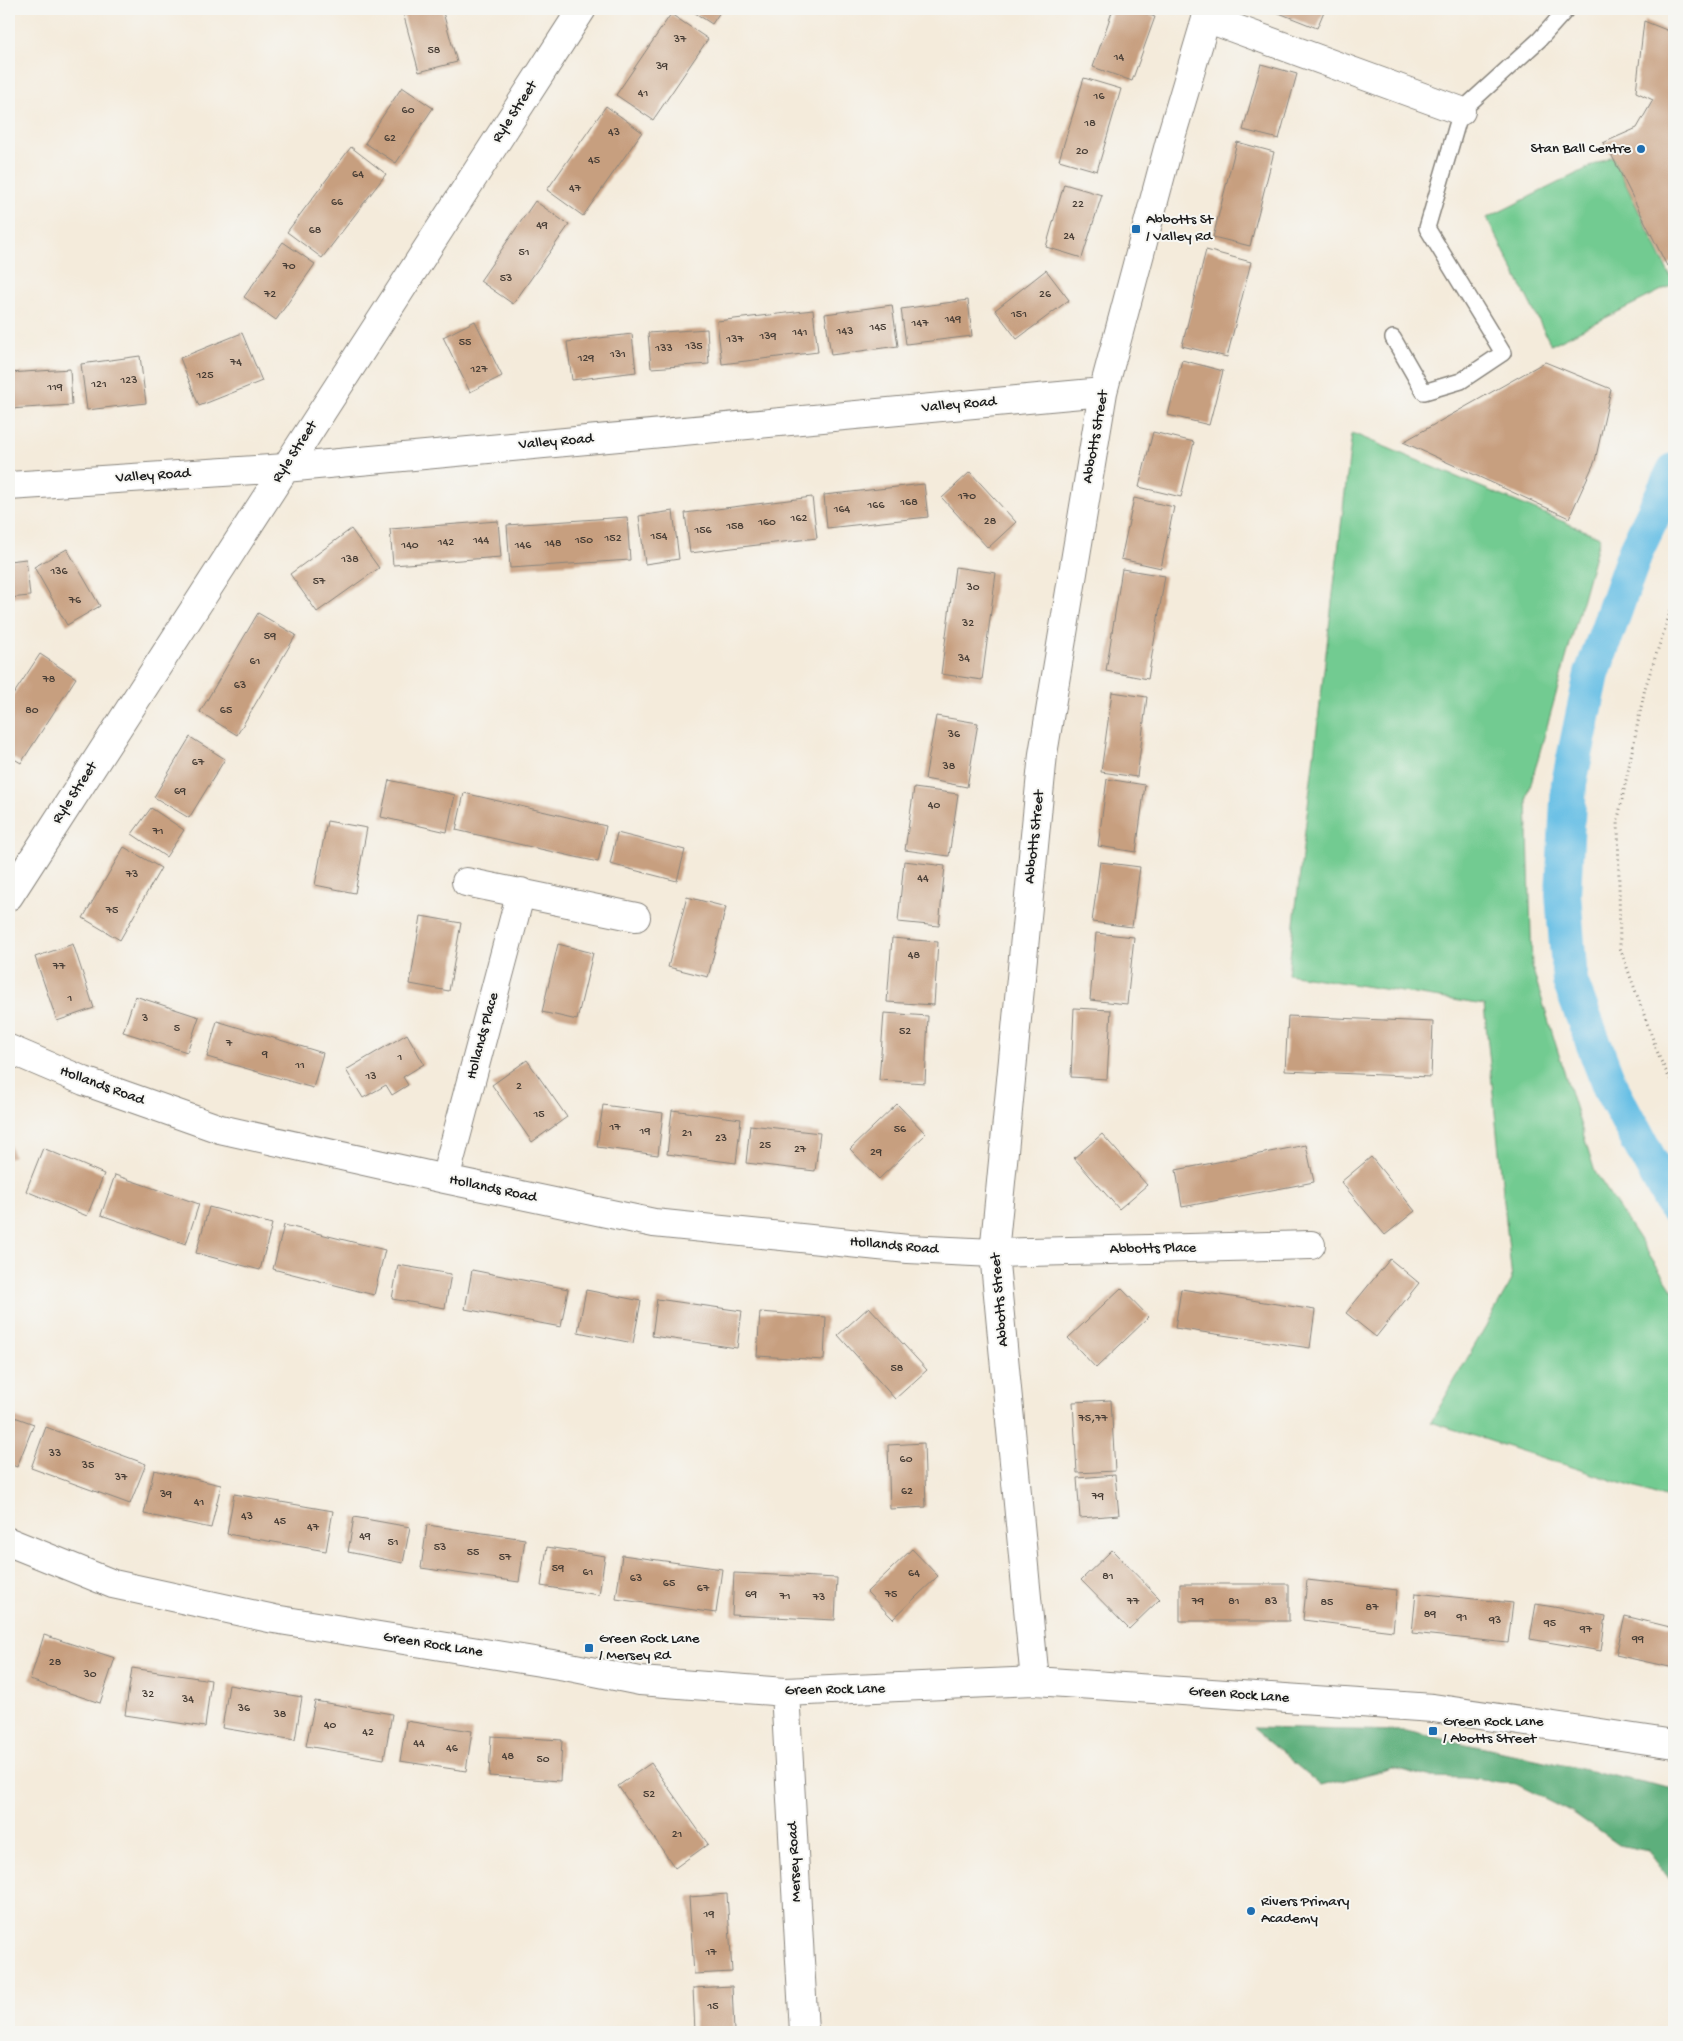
<svg xmlns="http://www.w3.org/2000/svg" width="1683" height="2041" viewBox="0 0 1683 2041" font-family="'Gochi Hand',sans-serif">
  <style>
    .green { fill: #72cb91; stroke: #477456 }
    .forest { fill: #5daf7b; stroke: #3c664c }
    .lines { fill: none; stroke-linecap: round; stroke-linejoin: round }
    .canal { stroke: #68bfe5; stroke-width: 36 }
    .building { fill: #c79f7f }
    .lane-casing { stroke: #88847c; stroke-width: 18 }
    .street-casing { stroke: #88847c; stroke-width: 30 }
    .path { stroke: #88847c; stroke-width: 3; stroke-dasharray: 1 4; stroke-linecap: butt }
    .lane { stroke: #fff; stroke-width: 15 }
    .street { stroke: #fff; stroke-width: 28 }
    .poi-dot { fill: #1f6fb2; stroke: #f6f6f2; stroke-width: 2 }
    .labels { text-anchor: middle; dominant-baseline: central; stroke-width: 4; stroke-linejoin: round; paint-order: stroke }
    .number-label { font-size: 12px; fill: #473d35 }
    .street-label { font-size: 15px; fill: #1c1c1c; stroke: #f6f6f2 }
    .poi-label { font-size: 15px; fill: #1c1c1c; stroke: #f6f6f2; text-anchor: start }
  </style>
  <rect width="100%" height="100%" fill="#f6f6f2"/>
  <filter id="ink" filterUnits="userSpaceOnUse"><feTurbulence type="fractalNoise" baseFrequency=".02" numOctaves="2"/><feDisplacementMap in="SourceGraphic" scale="10" xChannelSelector="R" yChannelSelector="G"/><feConvolveMatrix kernelMatrix="1 2 1 2 8 2 1 2 1" color-interpolation-filters="sRGB"/></filter>
  <filter id="wash" filterUnits="userSpaceOnUse"><feTurbulence type="fractalNoise" baseFrequency=".0096" numOctaves="4" result="noise"/><feDisplacementMap in="SourceGraphic" scale="20" xChannelSelector="R" yChannelSelector="G"/><feGaussianBlur stdDeviation="1.12" result="paint"/><feColorMatrix in="noise" values="0 0 0 0 0 0 0 0 0 0 0 0 0 0 0 0 0 1.4 0 .05"/><feComposite in="paint" operator="in"/></filter>
  <g filter="url(#wash)">
    <rect width="100%" height="100%" fill="#f4ebdb"/>
    <path class="green" d="M 1612,156 L 1674,284 L 1551,345 L 1487,218 Z
      M 1352,433 L 1600,537 L 1527,798 L 1532,967 L 1595,1172 L 1674,1292 L 1674,1500 L 1431,1422 L 1512,1280 L 1484,1005 L 1288,974 Z"/>
    <path class="forest" d="M 1253,1728 L 1406,1731 L 1674,1789 L 1674,1885 L 1648,1851 L 1619,1845 L 1572,1812 L 1516,1784 L 1466,1778 L 1428,1777 L 1393,1768 L 1321,1786 Z"/>
    <g class="lines">
      <path class="canal" d="M 1674,471 L 1636,550 L 1592,674 L 1569,783 L 1563,894 L 1570,981 L 1610,1087 L 1674,1206"/>
    </g>
    <g id="blocks">
      <path class="building" d="M 402,9 L 442,9 L 457,62 L 419,72 Z
        M 689,9 L 722,9 L 712,24 Z
        M 1113,9 L 1133,9 L 1155,17 L 1132,81 L 1093,67 Z
        M 1275,9 L 1325,9 L 1317,28 L 1274,11 Z
        M 671,14 L 708,39 L 653,120 L 616,95 Z
        M 1644,21 L 1674,33 L 1674,260 L 1667,266 L 1612,156 L 1603,143 L 1637,128 L 1653,100 L 1636,92 Z
        M 1261,64 L 1297,74 L 1279,139 L 1243,130 Z
        M 1084,78 L 1121,89 L 1097,171 L 1059,160 Z
        M 402,87 L 433,108 L 396,163 L 365,143 Z
        M 606,106 L 642,132 L 583,216 L 547,190 Z
        M 1237,142 L 1274,152 L 1250,246 L 1213,237 Z
        M 351,147 L 386,174 L 322,258 L 287,232 Z
        M 1064,184 L 1102,195 L 1082,258 L 1046,247 Z
        M 535,201 L 569,225 L 513,304 L 480,281 Z
        M 283,242 L 315,264 L 276,320 L 244,297 Z
        M 1206,250 L 1251,262 L 1227,357 L 1182,346 Z
        M 1046,270 L 1069,300 L 1017,339 L 995,310 Z
        M 968,300 L 972,336 L 906,344 L 901,309 Z
        M 892,305 L 898,346 L 831,355 L 825,314 Z
        M 813,310 L 818,352 L 722,364 L 717,321 Z
        M 475,321 L 502,376 L 470,392 L 443,337 Z
        M 707,329 L 709,364 L 651,368 L 648,333 Z
        M 242,333 L 262,381 L 199,406 L 180,358 Z
        M 632,334 L 636,372 L 572,380 L 567,342 Z
        M 140,356 L 146,403 L 87,410 L 81,364 Z
        M 1182,360 L 1223,371 L 1209,425 L 1168,415 Z
        M 1545,362 L 1611,389 L 1595,461 L 1569,518 L 1403,442 Z
        M 70,369 L 72,405 L 9,409 L 9,373 Z
        M 1153,432 L 1194,442 L 1181,497 L 1139,487 Z
        M 970,472 L 1016,522 L 988,548 L 942,498 Z
        M 924,484 L 928,517 L 827,528 L 824,495 Z
        M 812,497 L 817,538 L 690,553 L 685,513 Z
        M 1134,498 L 1174,507 L 1161,568 L 1121,559 Z
        M 673,511 L 679,559 L 645,564 L 639,516 Z
        M 627,517 L 630,560 L 510,568 L 507,525 Z
        M 498,521 L 501,557 L 393,565 L 390,529 Z
        M 351,529 L 379,568 L 317,612 L 290,574 Z
        M 67,549 L 100,606 L 67,625 L 34,567 Z
        M 26,559 L 30,596 L 9,598 L 9,561 Z
        M 955,567 L 996,573 L 982,680 L 941,674 Z
        M 1122,569 L 1165,576 L 1148,679 L 1106,671 Z
        M 258,613 L 296,635 L 237,735 L 200,712 Z
        M 40,654 L 76,678 L 21,763 L 9,756 L 9,701 Z
        M 1112,692 L 1147,697 L 1137,777 L 1101,772 Z
        M 936,716 L 978,723 L 967,787 L 925,779 Z
        M 190,737 L 225,759 L 189,818 L 154,797 Z
        M 1107,779 L 1145,785 L 1136,852 L 1098,846 Z
        M 389,780 L 455,795 L 447,832 L 381,817 Z
        M 914,788 L 958,794 L 949,856 L 905,850 Z
        M 464,793 L 606,826 L 598,862 L 456,830 Z
        M 151,808 L 184,830 L 166,857 L 132,834 Z
        M 327,821 L 367,828 L 355,893 L 315,885 Z
        M 617,833 L 685,850 L 677,881 L 610,864 Z
        M 124,847 L 161,868 L 120,940 L 83,918 Z
        M 904,861 L 945,866 L 939,926 L 898,922 Z
        M 1100,862 L 1140,867 L 1132,927 L 1092,922 Z
        M 687,897 L 726,907 L 708,977 L 668,967 Z
        M 421,916 L 461,923 L 449,991 L 410,984 Z
        M 1096,933 L 1134,937 L 1127,1004 L 1090,1000 Z
        M 892,938 L 938,942 L 934,1005 L 887,1002 Z
        M 73,944 L 94,1008 L 57,1021 L 35,957 Z
        M 558,944 L 593,953 L 577,1020 L 542,1012 Z
        M 135,996 L 199,1017 L 187,1052 L 123,1032 Z
        M 1074,1008 L 1111,1010 L 1107,1079 L 1071,1077 Z
        M 884,1013 L 928,1016 L 925,1083 L 879,1080 Z
        M 1288,1016 L 1433,1022 L 1431,1077 L 1285,1071 Z
        M 217,1021 L 323,1053 L 313,1088 L 207,1057 Z
        M 407,1034 L 424,1064 L 403,1077 L 408,1085 L 392,1095 L 386,1085 L 363,1098 L 346,1070 Z
        M 527,1060 L 567,1117 L 532,1142 L 492,1085 Z
        M 897,1104 L 926,1134 L 879,1179 L 850,1149 Z
        M 603,1105 L 663,1113 L 658,1155 L 597,1147 Z
        M 672,1110 L 741,1119 L 736,1163 L 667,1154 Z
        M 750,1125 L 820,1133 L 815,1171 L 746,1163 Z
        M 1102,1134 L 1147,1185 L 1119,1209 L 1074,1158 Z
        M 9,1142 L 14,1156 L 9,1158 Z
        M 1306,1145 L 1314,1182 L 1182,1207 L 1176,1170 Z
        M 43,1148 L 104,1174 L 87,1216 L 26,1191 Z
        M 1371,1157 L 1415,1211 L 1385,1235 L 1341,1182 Z
        M 115,1175 L 199,1204 L 186,1244 L 101,1215 Z
        M 209,1207 L 272,1224 L 260,1270 L 196,1253 Z
        M 284,1225 L 385,1250 L 374,1295 L 273,1269 Z
        M 1390,1259 L 1419,1283 L 1376,1337 L 1346,1313 Z
        M 398,1265 L 451,1274 L 445,1308 L 392,1299 Z
        M 472,1270 L 568,1289 L 561,1327 L 465,1309 Z
        M 1121,1288 L 1149,1317 L 1096,1368 L 1068,1338 Z
        M 1181,1289 L 1315,1310 L 1310,1348 L 1175,1328 Z
        M 586,1290 L 641,1301 L 633,1343 L 578,1332 Z
        M 657,1299 L 742,1311 L 737,1348 L 652,1336 Z
        M 869,1307 L 927,1370 L 895,1399 L 838,1335 Z
        M 760,1312 L 826,1317 L 824,1360 L 757,1356 Z
        M 1111,1400 L 1115,1471 L 1077,1473 L 1073,1402 Z
        M 9,1415 L 34,1424 L 17,1467 L 9,1464 Z
        M 46,1427 L 146,1464 L 130,1504 L 31,1468 Z
        M 924,1443 L 926,1507 L 890,1509 L 888,1445 Z
        M 154,1470 L 221,1485 L 211,1528 L 144,1514 Z
        M 1115,1475 L 1119,1515 L 1080,1518 L 1077,1478 Z
        M 234,1494 L 333,1511 L 326,1551 L 227,1534 Z
        M 354,1517 L 410,1527 L 403,1563 L 348,1552 Z
        M 427,1525 L 525,1539 L 519,1582 L 421,1568 Z
        M 547,1547 L 605,1556 L 599,1595 L 541,1586 Z
        M 912,1549 L 938,1576 L 893,1619 L 867,1592 Z
        M 1112,1550 L 1160,1599 L 1129,1629 L 1081,1580 Z
        M 622,1555 L 722,1569 L 716,1613 L 616,1599 Z
        M 734,1573 L 837,1578 L 835,1620 L 732,1615 Z
        M 1307,1580 L 1397,1590 L 1393,1631 L 1303,1620 Z
        M 1180,1584 L 1289,1584 L 1289,1621 L 1180,1621 Z
        M 1416,1593 L 1513,1603 L 1508,1643 L 1412,1633 Z
        M 1536,1604 L 1606,1616 L 1601,1651 L 1530,1639 Z
        M 1625,1616 L 1674,1628 L 1674,1668 L 1616,1655 Z
        M 44,1635 L 115,1658 L 100,1703 L 30,1680 Z
        M 132,1668 L 211,1680 L 205,1727 L 125,1715 Z
        M 229,1685 L 302,1697 L 295,1740 L 222,1728 Z
        M 315,1701 L 392,1714 L 384,1759 L 306,1746 Z
        M 406,1721 L 472,1731 L 466,1771 L 400,1761 Z
        M 491,1736 L 562,1740 L 560,1781 L 489,1776 Z
        M 651,1763 L 708,1844 L 675,1868 L 618,1786 Z
        M 727,1894 L 732,1972 L 694,1974 L 689,1897 Z
        M 732,1986 L 734,2032 L 695,2032 L 693,1988 Z
        M 9,2027 L 30,2032 L 9,2032 Z"/>
    </g>
  </g>
  <g filter="url(#ink)">
    <use href="#blocks" fill-opacity="0" stroke="#88847c" stroke-width="1"/>
    <g class="lines">
      <defs>
        <path id="lane" d="M 1393,338 L 1424,392 L 1461,381 L 1503,353 L 1427,228 L 1461,111 L 1539,40 L 1567,9"/>
        <path id="street" d="M 1206,18 L 1461,111
          M 9,486 L 285,468 L 1103,392
          M 466,882 L 636,917
          M 9,896 L 582,9
          M 9,1049 L 84,1081 L 220,1129 L 445,1179 L 654,1223 L 908,1249 L 994,1253 L 1311,1245
          M 445,1179 L 521,892
          M 9,1542 L 113,1584 L 274,1619 L 565,1666 L 640,1681 L 785,1692 L 1035,1681 L 1433,1708 L 1674,1744
          M 1035,1681 L 994,1253 L 1043,754 L 1103,392 L 1171,137 L 1209,9
          M 785,1692 L 804,2032"/>
      </defs>
      <use href="#lane" class="lane-casing"/>
      <use href="#street" class="street-casing"/>
      <path class="path" d="M 1674,601 L 1645,688 L 1618,819 L 1620,948 L 1660,1059 L 1674,1087"/>
      <use href="#lane" class="lane"/>
      <use href="#street" class="street"/>
    </g>
  </g>
  <g class="poi-dot">
    <circle cx="1641" cy="149" r="5"/>
    <rect x="1131" y="224" width="10" height="10" rx="2.5"/>
    <rect x="584" y="1643" width="10" height="10" rx="2.5"/>
    <rect x="1428" y="1726" width="10" height="10" rx="2.5"/>
    <circle cx="1251" cy="1911" r="5"/>
  </g>
  <g class="labels">
    <g class="number-label">
      <text x="680" y="40">37</text>
      <text x="434" y="51">58</text>
      <text x="1119" y="58">14</text>
      <text x="662" y="67">39</text>
      <text x="643" y="94">41</text>
      <text x="1099" y="97">16</text>
      <text x="408" y="111">60</text>
      <text x="1090" y="124">18</text>
      <text x="614" y="133">43</text>
      <text x="390" y="139">62</text>
      <text x="1082" y="152">20</text>
      <text x="594" y="161">45</text>
      <text x="358" y="175">64</text>
      <text x="575" y="189">47</text>
      <text x="337" y="203">66</text>
      <text x="1078" y="205">22</text>
      <text x="542" y="226">49</text>
      <text x="315" y="231">68</text>
      <text x="1069" y="237">24</text>
      <text x="524" y="253">51</text>
      <text x="289" y="267">70</text>
      <text x="506" y="279">53</text>
      <text x="270" y="295">72</text>
      <text x="1045" y="295">26</text>
      <text x="1019" y="315">151</text>
      <text x="953" y="320">149</text>
      <text x="920" y="324">147</text>
      <text x="878" y="328">145</text>
      <text x="845" y="332">143</text>
      <text x="800" y="333">141</text>
      <text x="768" y="337">139</text>
      <text x="735" y="340">137</text>
      <text x="465" y="343">55</text>
      <text x="694" y="347">135</text>
      <text x="664" y="349">133</text>
      <text x="618" y="355">131</text>
      <text x="586" y="359">129</text>
      <text x="236" y="363">74</text>
      <text x="479" y="370">127</text>
      <text x="205" y="376">125</text>
      <text x="129" y="381">123</text>
      <text x="99" y="385">121</text>
      <text x="55" y="388">119</text>
      <text x="967" y="497">170</text>
      <text x="909" y="503">168</text>
      <text x="876" y="506">166</text>
      <text x="842" y="510">164</text>
      <text x="799" y="519">162</text>
      <text x="990" y="522">28</text>
      <text x="767" y="523">160</text>
      <text x="735" y="527">158</text>
      <text x="703" y="531">156</text>
      <text x="659" y="537">154</text>
      <text x="613" y="539">152</text>
      <text x="481" y="541">144</text>
      <text x="584" y="541">150</text>
      <text x="446" y="543">142</text>
      <text x="553" y="544">148</text>
      <text x="410" y="546">140</text>
      <text x="523" y="546">146</text>
      <text x="350" y="560">138</text>
      <text x="59" y="572">136</text>
      <text x="319" y="582">57</text>
      <text x="973" y="588">30</text>
      <text x="75" y="601">76</text>
      <text x="968" y="624">32</text>
      <text x="270" y="637">59</text>
      <text x="964" y="659">34</text>
      <text x="255" y="662">61</text>
      <text x="49" y="680">78</text>
      <text x="240" y="686">63</text>
      <text x="32" y="711">80</text>
      <text x="226" y="711">65</text>
      <text x="954" y="735">36</text>
      <text x="198" y="763">67</text>
      <text x="949" y="767">38</text>
      <text x="180" y="792">69</text>
      <text x="934" y="806">40</text>
      <text x="158" y="832">71</text>
      <text x="132" y="875">73</text>
      <text x="923" y="879">44</text>
      <text x="112" y="911">75</text>
      <text x="914" y="956">48</text>
      <text x="59" y="967">77</text>
      <text x="70" y="999">1</text>
      <text x="145" y="1019">3</text>
      <text x="177" y="1029">5</text>
      <text x="905" y="1032">52</text>
      <text x="229" y="1044">7</text>
      <text x="265" y="1055">9</text>
      <text x="400" y="1058">1</text>
      <text x="300" y="1066">11</text>
      <text x="371" y="1077">13</text>
      <text x="519" y="1087">2</text>
      <text x="539" y="1115">15</text>
      <text x="615" y="1128">17</text>
      <text x="900" y="1130">56</text>
      <text x="645" y="1132">19</text>
      <text x="687" y="1134">21</text>
      <text x="721" y="1139">23</text>
      <text x="765" y="1146">25</text>
      <text x="800" y="1150">27</text>
      <text x="876" y="1153">29</text>
      <text x="897" y="1369">58</text>
      <text x="1093" y="1419">75,77</text>
      <text x="55" y="1454">33</text>
      <text x="906" y="1460">60</text>
      <text x="88" y="1466">35</text>
      <text x="121" y="1478">37</text>
      <text x="907" y="1492">62</text>
      <text x="166" y="1495">39</text>
      <text x="1098" y="1497">79</text>
      <text x="199" y="1503">41</text>
      <text x="247" y="1517">43</text>
      <text x="280" y="1522">45</text>
      <text x="313" y="1528">47</text>
      <text x="365" y="1537">49</text>
      <text x="393" y="1543">51</text>
      <text x="440" y="1548">53</text>
      <text x="473" y="1553">55</text>
      <text x="505" y="1558">57</text>
      <text x="558" y="1569">59</text>
      <text x="588" y="1573">61</text>
      <text x="914" y="1574">64</text>
      <text x="1108" y="1577">81</text>
      <text x="636" y="1579">63</text>
      <text x="669" y="1584">65</text>
      <text x="703" y="1589">67</text>
      <text x="751" y="1595">69</text>
      <text x="891" y="1595">75</text>
      <text x="785" y="1597">71</text>
      <text x="819" y="1598">73</text>
      <text x="1133" y="1602">77</text>
      <text x="1198" y="1602">79</text>
      <text x="1234" y="1602">81</text>
      <text x="1271" y="1602">83</text>
      <text x="1327" y="1603">85</text>
      <text x="1372" y="1608">87</text>
      <text x="1430" y="1615">89</text>
      <text x="1462" y="1618">91</text>
      <text x="1495" y="1621">93</text>
      <text x="1550" y="1624">95</text>
      <text x="1586" y="1630">97</text>
      <text x="1638" y="1640">99</text>
      <text x="55" y="1663">28</text>
      <text x="90" y="1675">30</text>
      <text x="148" y="1695">32</text>
      <text x="188" y="1700">34</text>
      <text x="244" y="1709">36</text>
      <text x="280" y="1715">38</text>
      <text x="330" y="1726">40</text>
      <text x="368" y="1733">42</text>
      <text x="419" y="1744">44</text>
      <text x="452" y="1749">46</text>
      <text x="508" y="1757">48</text>
      <text x="543" y="1760">50</text>
      <text x="649" y="1795">52</text>
      <text x="677" y="1835">21</text>
      <text x="709" y="1915">19</text>
      <text x="711" y="1953">17</text>
      <text x="713" y="2007">15</text>
    </g>
    <g class="street-label">
      <text transform="translate(515 112) rotate(-57)">Ryle Street</text>
      <text transform="translate(959 405) rotate(-5)">Valley Road</text>
      <text transform="translate(1096 437) rotate(-80)">Abbotts Street</text>
      <text transform="translate(556 442) rotate(-5)">Valley Road</text>
      <text transform="translate(295 452) rotate(-57)">Ryle Street</text>
      <text transform="translate(153 476) rotate(-4)">Valley Road</text>
      <text transform="translate(75 793) rotate(-57)">Ryle Street</text>
      <text transform="translate(1035 837) rotate(-84)">Abbotts Street</text>
      <text transform="translate(483 1036) rotate(-75)">Hollands Place</text>
      <text transform="translate(102 1086) rotate(20)">Hollands Road</text>
      <text transform="translate(493 1189) rotate(12)">Hollands Road</text>
      <text transform="translate(894 1246) rotate(5)">Hollands Road</text>
      <text transform="translate(1153 1249) rotate(-1)">Abbotts Place</text>
      <text transform="translate(1000 1300) rotate(-95)">Abbotts Street</text>
      <text transform="translate(433 1645) rotate(9)">Green Rock Lane</text>
      <text transform="translate(835 1690) rotate(-1)">Green Rock Lane</text>
      <text transform="translate(1239 1695) rotate(4)">Green Rock Lane</text>
      <text transform="translate(795 1862) rotate(-93)">Mersey Road</text>
    </g>
    <g class="poi-label">
      <text x="1631" y="149" text-anchor="end">Stan Ball Centre</text>
      <text x="1146" y="220">Abbotts St<tspan x="1146" dy="17">/ Valley Rd</tspan></text>
      <text x="599" y="1639">Green Rock Lane<tspan x="599" dy="17">/ Mersey Rd</tspan></text>
      <text x="1443" y="1722">Green Rock Lane<tspan x="1443" dy="17">/ Abotts Street</tspan></text>
      <text x="1261" y="1902">Rivers Primary<tspan x="1261" dy="17">Academy</tspan></text>
    </g>
  </g>
  <rect width="1683" height="2041" fill="none" stroke="#f6f6f2" stroke-width="30"/>
</svg>
